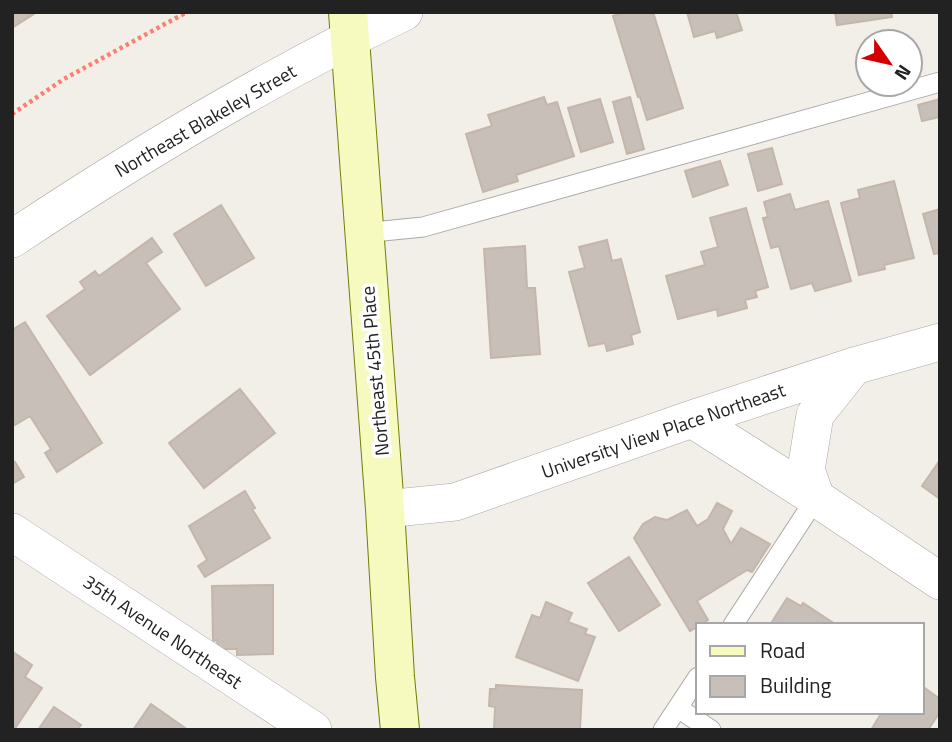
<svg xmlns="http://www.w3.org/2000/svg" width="952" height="742" viewBox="0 0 952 742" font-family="'Titillium Web',sans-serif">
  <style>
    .building { fill: #c7bfb8; stroke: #c4b6ab; stroke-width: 2 }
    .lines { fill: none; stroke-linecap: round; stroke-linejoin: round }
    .service-casing { stroke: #a9a9a9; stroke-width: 21 }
    .minor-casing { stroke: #a9a9a9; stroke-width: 38 }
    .secondary-casing { stroke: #707d05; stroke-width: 40 }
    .path { stroke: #fa8072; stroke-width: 4.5; stroke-dasharray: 3.5 3.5; stroke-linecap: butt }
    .service { stroke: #fff; stroke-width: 19 }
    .minor { stroke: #fff; stroke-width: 37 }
    .secondary { stroke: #f7fabf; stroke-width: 38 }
    .labels { text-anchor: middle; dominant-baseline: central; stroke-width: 7; stroke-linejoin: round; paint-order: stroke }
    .street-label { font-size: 19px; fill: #222; stroke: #fff }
  </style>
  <rect width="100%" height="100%" fill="#f2efe9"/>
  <path class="building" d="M 12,12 L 37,12 L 12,28 Z
    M 625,12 L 653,12 L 683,108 L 647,120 L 640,97 L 638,97 L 613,16 Z
    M 687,12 L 736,12 L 742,30 L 717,38 L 715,31 L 694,37 Z
    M 835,12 L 891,12 L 892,17 L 837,25 Z
    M 544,97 L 547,105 L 557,102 L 574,156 L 516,175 L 518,181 L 483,192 L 466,134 L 492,126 L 488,115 Z
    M 630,97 L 644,149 L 627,154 L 613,102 Z
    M 600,99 L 613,142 L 581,152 L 568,108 Z
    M 940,99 L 940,117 L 922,121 L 918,105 Z
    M 772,148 L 782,184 L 758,191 L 748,154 Z
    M 720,161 L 728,185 L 693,197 L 685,171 Z
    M 894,181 L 914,258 L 884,265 L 885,269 L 859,275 L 841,203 L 860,198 L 858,190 Z
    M 790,194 L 795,210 L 828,201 L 851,281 L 815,291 L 812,283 L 791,289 L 779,246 L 771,248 L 763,218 L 768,217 L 764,202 Z
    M 221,205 L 254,258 L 206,286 L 174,234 Z
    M 746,208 L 768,287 L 755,291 L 757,297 L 745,300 L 747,308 L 718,316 L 717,309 L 678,319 L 666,276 L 705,265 L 701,252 L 718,247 L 710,218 Z
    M 940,209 L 940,253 L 934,254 L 923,214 Z
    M 152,238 L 162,252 L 146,263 L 180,309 L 90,375 L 47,316 L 85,289 L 80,282 L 95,271 L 99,276 Z
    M 607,240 L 612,261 L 621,259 L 640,332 L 631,335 L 633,344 L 607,351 L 605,343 L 589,346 L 569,272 L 585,268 L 579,247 Z
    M 525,246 L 527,288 L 535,288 L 540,354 L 491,358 L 484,249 Z
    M 25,322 L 102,443 L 57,472 L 45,453 L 51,449 L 30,416 L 15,425 L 12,421 L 12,330 Z
    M 240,389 L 275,433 L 204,488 L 169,443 Z
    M 940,460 L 940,499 L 922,486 Z
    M 15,462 L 24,477 L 12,484 L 12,464 Z
    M 245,491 L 255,508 L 252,509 L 270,538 L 205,577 L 198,566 L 207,560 L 189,526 Z
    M 717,503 L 732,511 L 723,529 L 731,544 L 741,528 L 770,544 L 752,572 L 747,570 L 697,601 L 708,620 L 690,631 L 634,538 L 643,524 L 655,517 L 667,520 L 687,510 L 697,526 L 708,519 Z
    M 629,557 L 660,605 L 619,631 L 588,583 Z
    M 273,585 L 273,654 L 237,655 L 237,649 L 218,649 L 217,640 L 213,641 L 212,586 Z
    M 787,598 L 801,606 L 803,603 L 832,622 L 830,625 L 770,625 Z
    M 546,602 L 572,613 L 568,622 L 587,629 L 585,634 L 595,637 L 578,681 L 516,657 L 532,615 L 540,618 Z
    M 13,652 L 32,665 L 25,677 L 42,688 L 14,730 Z
    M 496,685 L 582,690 L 580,730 L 494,730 L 495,707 L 489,706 L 490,689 L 496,689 Z
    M 922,686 L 940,699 L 940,712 L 928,730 L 871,730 L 882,712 L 922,712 Z
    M 151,704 L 188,730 L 133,730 Z
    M 54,707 L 81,725 L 77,730 L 38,730 Z"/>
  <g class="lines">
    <defs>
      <path id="service" d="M 363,233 L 423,227 L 940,82
        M 733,625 L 816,498
        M 678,708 L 711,730
        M 663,730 L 698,677"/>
      <path id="minor" d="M 12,239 C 138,155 267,78 404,12
        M 692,419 L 816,498 L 940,581
        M 816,498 L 806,470 L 815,415 L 854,366
        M 385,509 L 455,502 L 692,419 L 854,366 L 940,342
        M 12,532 L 313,730"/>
      <path id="secondary" d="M 348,12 L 385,509 L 395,677 L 400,730"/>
    </defs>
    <use href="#service" class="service-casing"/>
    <use href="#minor" class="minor-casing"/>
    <use href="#secondary" class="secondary-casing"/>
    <path class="path" d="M 12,114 L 64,79 L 187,12"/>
    <use href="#service" class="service"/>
    <use href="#minor" class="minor"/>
    <use href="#secondary" class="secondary"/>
  </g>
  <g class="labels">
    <g class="street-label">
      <text transform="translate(205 120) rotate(-30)">Northeast Blakeley Street</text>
      <text transform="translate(374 371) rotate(-95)">Northeast 45th Place</text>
      <text transform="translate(663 430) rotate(-19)">University View Place Northeast</text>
      <text transform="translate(163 631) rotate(34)">35th Avenue Northeast</text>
    </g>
  </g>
  <rect width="952" height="742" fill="none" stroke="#222222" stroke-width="28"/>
  <rect x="696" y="623" width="228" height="91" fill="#ffffff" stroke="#a7a7a7" stroke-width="2"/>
  <rect x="710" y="646" width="35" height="10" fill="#f7fabf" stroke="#a7a7a7" stroke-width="2"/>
  <text x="760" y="658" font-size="21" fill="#222222">Road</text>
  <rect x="710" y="676" width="35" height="21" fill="#c7bfb8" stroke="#a7a7a7" stroke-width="2"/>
  <text x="760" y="693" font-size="21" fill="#222222">Building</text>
  <g transform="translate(889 63) rotate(124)"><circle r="33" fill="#ffffff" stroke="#a7a7a7" stroke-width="2"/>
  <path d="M0-5L12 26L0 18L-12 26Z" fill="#d40000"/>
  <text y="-10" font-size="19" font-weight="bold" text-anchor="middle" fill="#222222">N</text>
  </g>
</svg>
